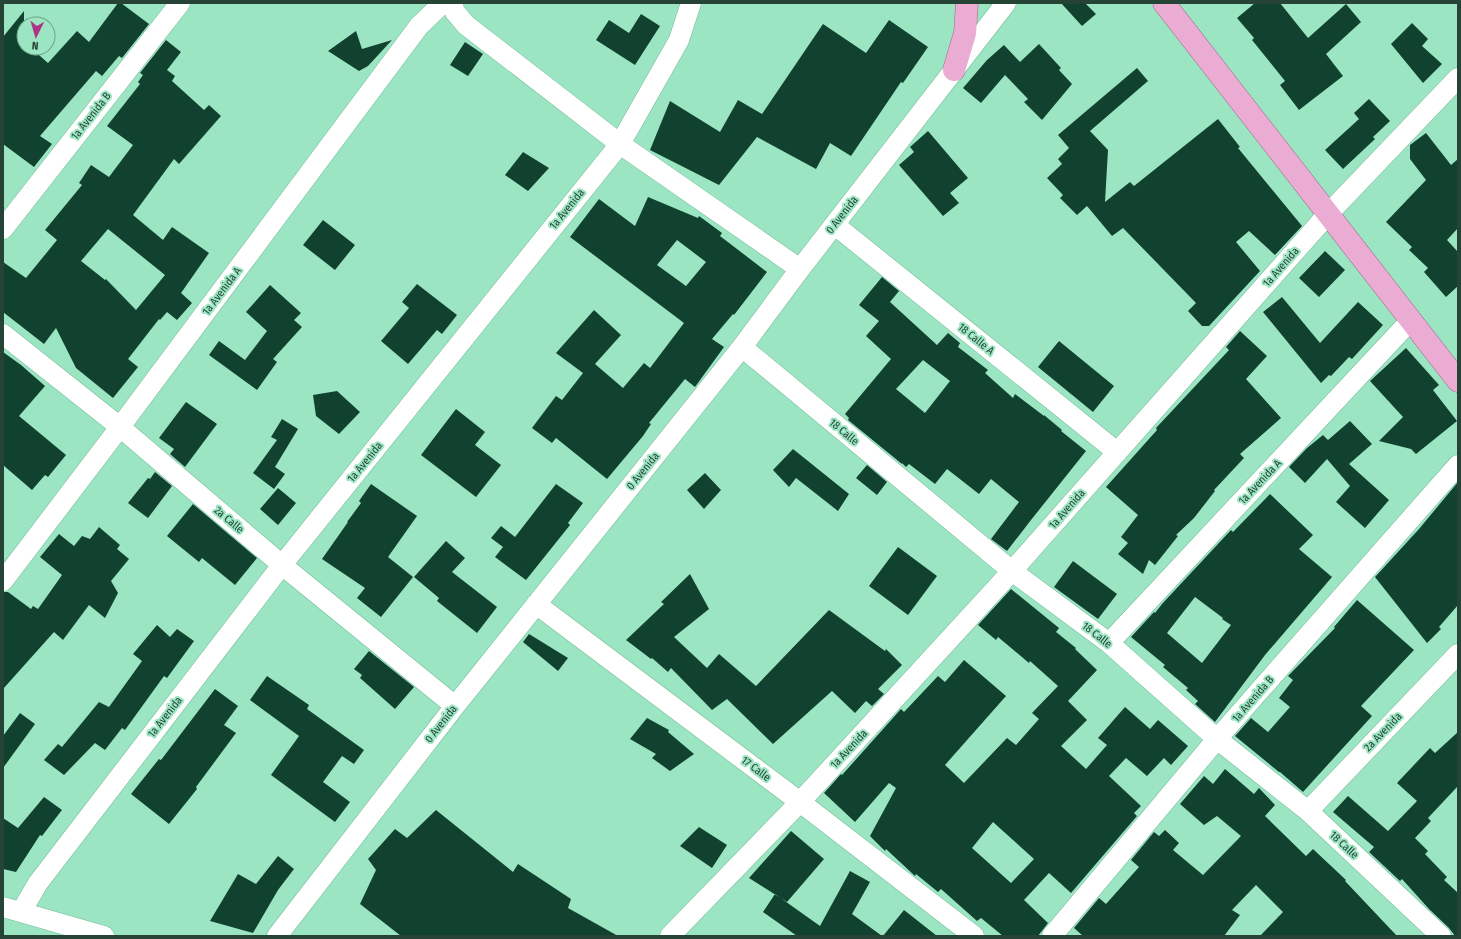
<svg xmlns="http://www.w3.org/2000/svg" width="1461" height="939" viewBox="0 0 1461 939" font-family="'Fira Sans Condensed',sans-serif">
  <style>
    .building { fill: #11422f; fill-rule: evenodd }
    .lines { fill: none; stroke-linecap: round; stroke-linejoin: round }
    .minor-casing { stroke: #73bb99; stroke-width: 21 }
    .major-casing { stroke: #9d638a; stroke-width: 23 }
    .minor { stroke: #fff; stroke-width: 20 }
    .major { stroke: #ebacd4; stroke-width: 22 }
    .labels { text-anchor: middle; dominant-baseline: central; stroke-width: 4; stroke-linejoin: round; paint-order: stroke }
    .street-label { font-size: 11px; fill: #264436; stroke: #9ce5c2 }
  </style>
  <rect width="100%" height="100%" fill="#9ce5c2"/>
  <path class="building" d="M 118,3 L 121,3 L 149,24 L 122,58 L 119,56 L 102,76 L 96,71 L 40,136 L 52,144 L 34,167 L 3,144 L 3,37 L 24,11 L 24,48 L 31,48 L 48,63 L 77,31 L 89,42 Z
    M 1061,3 L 1085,3 L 1096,14 L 1082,26 Z
    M 1255,3 L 1280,3 L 1308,38 L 1346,4 L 1361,22 L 1326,54 L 1343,76 L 1299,110 L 1280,85 L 1285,81 L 1252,40 L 1254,38 L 1237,18 Z
    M 641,14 L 660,26 L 635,65 L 596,40 L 609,20 L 629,33 Z
    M 889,20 L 928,47 L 903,83 L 901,82 L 851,156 L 830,143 L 816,169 L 757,137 L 719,185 L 650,150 L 670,101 L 720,132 L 738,100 L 762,114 L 823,24 L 866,53 Z
    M 1412,23 L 1428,39 L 1422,46 L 1442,64 L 1423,83 L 1391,44 Z
    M 356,31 L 362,49 L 392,40 L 368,66 L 359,71 L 328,51 Z
    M 166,40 L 181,52 L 167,70 L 175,76 L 172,81 L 204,110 L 209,105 L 221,116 L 179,164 L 174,159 L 133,215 L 163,240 L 172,227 L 209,253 L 181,293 L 192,303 L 177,320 L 167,312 L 160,320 L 159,319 L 128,359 L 138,367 L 113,398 L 76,368 L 56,328 L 44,344 L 3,312 L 3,262 L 26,278 L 57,240 L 45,230 L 82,185 L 79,183 L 91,165 L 109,177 L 133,145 L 107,126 L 140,84 L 138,82 L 143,75 L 140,73 ZM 108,229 L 165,275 L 136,310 L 106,279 L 105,280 L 81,261 Z
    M 465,42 L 483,54 L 468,76 L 450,65 Z
    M 1039,44 L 1061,68 L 1059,70 L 1072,84 L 1042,120 L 1024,102 L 1028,99 L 1005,75 L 981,103 L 963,88 L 987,60 L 1004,45 L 1020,62 Z
    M 1137,68 L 1148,81 L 1090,131 L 1108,150 L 1105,202 L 1130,182 L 1134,186 L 1218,119 L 1240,147 L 1238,148 L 1302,226 L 1275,255 L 1249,231 L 1236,242 L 1260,271 L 1209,326 L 1202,326 L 1188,311 L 1196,303 L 1123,228 L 1112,236 L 1087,206 L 1077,215 L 1060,198 L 1063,195 L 1047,178 L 1062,164 L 1058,159 L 1069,148 L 1058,135 Z
    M 1369,99 L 1390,121 L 1373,137 L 1375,139 L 1343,169 L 1325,150 L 1359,119 L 1354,113 Z
    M 928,131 L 968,178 L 950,193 L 959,203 L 943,216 L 899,165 L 914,152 L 910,147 Z
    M 1426,133 L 1451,165 L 1458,159 L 1458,228 L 1447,240 L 1458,252 L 1458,286 L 1446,297 L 1424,272 L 1428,268 L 1409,250 L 1412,247 L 1386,222 L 1426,180 L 1410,159 L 1410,145 Z
    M 523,152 L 549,168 L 528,191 L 505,175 Z
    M 648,197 L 698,218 L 699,216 L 722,233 L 720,236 L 767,272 L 734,315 L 733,314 L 712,339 L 724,347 L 695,387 L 685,379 L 649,423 L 651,424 L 643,436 L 607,479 L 556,438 L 552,443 L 532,428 L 556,396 L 562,400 L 583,373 L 556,353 L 594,310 L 621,335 L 595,364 L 623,388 L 644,363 L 650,368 L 684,323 L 570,237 L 599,199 L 635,226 ZM 677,240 L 706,262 L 686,286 L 657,265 Z
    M 323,220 L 355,245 L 335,270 L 303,245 Z
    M 1325,251 L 1345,270 L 1319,297 L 1299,278 Z
    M 882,277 L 899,291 L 890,302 L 937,345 L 948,333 L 960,343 L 958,347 L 988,370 L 985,373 L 1013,398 L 1015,394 L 1044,416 L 1044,415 L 1062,430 L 1061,431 L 1086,451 L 1031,520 L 1007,551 L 991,539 L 1019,502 L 991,479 L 979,494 L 947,469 L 935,484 L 909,464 L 906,467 L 902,463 L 902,464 L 848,420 L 849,418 L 845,414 L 891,359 L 866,336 L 879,321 L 859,305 ZM 923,360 L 950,381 L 925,413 L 896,389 Z
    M 417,284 L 457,315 L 442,334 L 437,330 L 408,364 L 381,341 L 409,308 L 402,302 Z
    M 270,285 L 301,313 L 294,320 L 302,327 L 273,359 L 277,362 L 257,390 L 209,355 L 219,341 L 245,360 L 267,331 L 246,312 Z
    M 1282,297 L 1320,343 L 1358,302 L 1383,325 L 1352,359 L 1349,357 L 1331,376 L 1329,375 L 1321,383 L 1263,312 Z
    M 1240,331 L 1267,356 L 1246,379 L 1281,418 L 1240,454 L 1244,458 L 1214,490 L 1215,491 L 1194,518 L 1176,535 L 1178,536 L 1155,565 L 1149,560 L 1143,574 L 1118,554 L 1128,543 L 1121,537 L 1138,515 L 1106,487 L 1157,430 L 1156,428 L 1229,350 L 1226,347 Z
    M 1059,341 L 1114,386 L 1093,412 L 1038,367 Z
    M 1406,348 L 1439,385 L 1433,390 L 1457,421 L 1416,454 L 1411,449 L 1379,441 L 1403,417 L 1370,381 Z
    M 3,352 L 21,365 L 45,386 L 19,416 L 66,455 L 48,477 L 45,475 L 32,490 L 3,465 Z
    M 337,391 L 360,412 L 339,434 L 316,416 L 313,395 Z
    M 186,402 L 217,424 L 185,467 L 170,454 L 174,449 L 159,438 Z
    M 456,409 L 485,432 L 475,445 L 501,465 L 476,497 L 421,455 Z
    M 282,419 L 298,429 L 275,467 L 285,474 L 274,489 L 253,473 L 277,440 L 271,437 Z
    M 1350,421 L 1372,444 L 1349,464 L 1389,500 L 1365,528 L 1336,502 L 1350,486 L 1327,459 L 1305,483 L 1289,467 L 1307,448 L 1323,435 L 1328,440 Z
    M 793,449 L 849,494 L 838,511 L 796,478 L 789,487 L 773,470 Z
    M 867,465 L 887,482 L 877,495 L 856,478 Z
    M 155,472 L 172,486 L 148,518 L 128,503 L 148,478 L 150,479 Z
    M 705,473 L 721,490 L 704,509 L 687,490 Z
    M 1458,482 L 1458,605 L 1439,627 L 1441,629 L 1427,643 L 1375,577 L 1419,529 Z
    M 371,484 L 417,516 L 388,557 L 413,577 L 381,617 L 357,598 L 365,588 L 322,559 L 348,522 L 347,522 L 361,503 L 359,501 Z
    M 556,484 L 583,503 L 568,523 L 570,525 L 526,580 L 495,557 L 503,547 L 491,538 L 501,526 L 515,537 Z
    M 278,488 L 296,503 L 278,525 L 260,509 Z
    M 1270,494 L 1313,535 L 1299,549 L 1332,577 L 1265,655 L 1215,722 L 1195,704 L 1198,701 L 1186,690 L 1188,688 L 1163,667 L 1165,665 L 1131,637 L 1154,612 L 1155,613 L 1162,604 L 1231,530 L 1233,532 ZM 1195,597 L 1223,618 L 1222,619 L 1231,625 L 1202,663 L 1167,633 Z
    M 193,504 L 257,558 L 235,585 L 202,558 L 199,562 L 167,536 Z
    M 99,527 L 120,545 L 117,549 L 129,559 L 111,581 L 118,593 L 105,618 L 89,605 L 63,640 L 54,632 L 3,689 L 3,592 L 8,592 L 31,609 L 33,606 L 38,609 L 62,575 L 40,557 L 59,534 L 74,546 L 82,536 L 90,539 Z
    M 446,541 L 465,558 L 452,572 L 497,607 L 477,633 L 437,601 L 439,598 L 414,577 Z
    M 898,547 L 937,576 L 908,615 L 869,586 Z
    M 1073,561 L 1117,594 L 1098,619 L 1054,587 Z
    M 690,574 L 709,609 L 674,637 L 707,668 L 719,654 L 756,686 L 829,610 L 885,651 L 886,649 L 902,665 L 878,689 L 884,694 L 872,706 L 866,701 L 855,713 L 832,691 L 773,744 L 727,699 L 712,710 L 671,668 L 668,672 L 652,658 L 651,659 L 626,640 L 664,604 L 661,602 Z
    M 1011,589 L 1059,628 L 1056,632 L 1076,648 L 1075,649 L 1097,670 L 1068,701 L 1087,720 L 1061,746 L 1086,769 L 1107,745 L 1098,738 L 1125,707 L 1150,729 L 1158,720 L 1188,746 L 1171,765 L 1164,758 L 1147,776 L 1126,758 L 1109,776 L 1141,806 L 1134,813 L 1137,816 L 1071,893 L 1049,873 L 1024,900 L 1048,923 L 1038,936 L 1003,936 L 981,918 L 977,921 L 941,889 L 938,892 L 916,874 L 915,876 L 886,849 L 885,851 L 870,836 L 896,788 L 889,783 L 855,822 L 824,793 L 841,774 L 842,775 L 901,709 L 904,712 L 938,676 L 945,682 L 964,660 L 1006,696 L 945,765 L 964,783 L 1007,738 L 1016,745 L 1039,719 L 1032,713 L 1058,686 L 1030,661 L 1029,663 L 998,637 L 996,640 L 978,625 ZM 993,822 L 1034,859 L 1011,883 L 972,848 Z
    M 1357,600 L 1414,650 L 1361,706 L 1372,716 L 1303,792 L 1280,772 L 1279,772 L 1235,736 L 1251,718 L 1268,732 L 1290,707 L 1279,698 L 1293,680 L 1288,676 L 1335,628 L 1334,627 Z
    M 157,625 L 170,637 L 177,629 L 194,641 L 167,678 L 164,676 L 125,730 L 122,728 L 105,750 L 95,743 L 64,775 L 44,760 L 58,744 L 62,747 L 99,702 L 109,707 L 142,661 L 133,654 Z
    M 529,634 L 568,658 L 558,671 L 523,642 Z
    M 369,651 L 414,687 L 395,709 L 360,678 L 362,675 L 354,669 Z
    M 267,676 L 309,705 L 307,709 L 364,750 L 354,764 L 342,756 L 323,782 L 350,802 L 335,822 L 271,775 L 299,736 L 250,700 Z
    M 215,689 L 238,706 L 224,725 L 236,733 L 196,787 L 197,789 L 169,824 L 131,794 L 159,759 L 161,760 Z
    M 20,713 L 35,724 L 3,768 L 3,736 Z
    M 647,718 L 669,730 L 668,732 L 694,754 L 670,771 L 652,758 L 656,754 L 630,739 Z
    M 1458,732 L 1458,786 L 1428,818 L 1431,821 L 1415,838 L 1428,851 L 1425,854 L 1447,877 L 1444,880 L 1458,893 L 1458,936 L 1455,936 L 1449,928 L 1429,909 L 1402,879 L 1400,881 L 1369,852 L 1374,847 L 1333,812 L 1348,796 L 1388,831 L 1417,801 L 1397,783 L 1430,748 L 1435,753 Z
    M 1225,769 L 1254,794 L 1259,788 L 1275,805 L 1265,816 L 1306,856 L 1313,849 L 1346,880 L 1345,881 L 1397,936 L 1260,936 L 1283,912 L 1256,885 L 1232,910 L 1240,915 L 1224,936 L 1083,936 L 1074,928 L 1099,898 L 1106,904 L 1139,867 L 1131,860 L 1154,832 L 1159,836 L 1165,830 L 1179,843 L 1173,850 L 1203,875 L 1241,836 L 1217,816 L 1204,825 L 1180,804 L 1204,776 L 1213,784 Z
    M 44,797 L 62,810 L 42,836 L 40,835 L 16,872 L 3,869 L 3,818 L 18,828 Z
    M 436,810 L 513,872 L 518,864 L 571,899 L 568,908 L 618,936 L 401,936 L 360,904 L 376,870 L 368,859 L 395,829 L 407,838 Z
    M 699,827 L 727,845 L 712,868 L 680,846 Z
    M 791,831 L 824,859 L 787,902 L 749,878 Z
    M 278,856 L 294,869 L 278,890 L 253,933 L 210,921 L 238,874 L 256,884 Z
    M 850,871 L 870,882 L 852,914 L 882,936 L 797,936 L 763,912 L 775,894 L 820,926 Z
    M 904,910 L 937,936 L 883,936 Z"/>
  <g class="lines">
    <defs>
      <path id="minor" d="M 452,3 L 455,12 L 466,25 L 620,144 L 800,269
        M 835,225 L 1117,452
        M 3,229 L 180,3
        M 3,334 L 120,427 L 282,565 L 455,706
        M 742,347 L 1012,571 L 1109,643 L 1217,739 L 1308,811 L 1441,936
        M 3,581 L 120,427 L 419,26 L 443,3
        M 536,604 L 800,802 L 974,936
        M 1109,643 L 1411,320
        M 1308,811 L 1458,654
        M 3,907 L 104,936
        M 21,912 L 38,883 L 282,565 L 620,144 L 679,40 L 691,3
        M 277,936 L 455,706 L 742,347 L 800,269 L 1006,3
        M 670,936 L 800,802 L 1012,571 L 1328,214 L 1458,78
        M 1052,936 L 1217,739 L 1458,465"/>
      <path id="major" d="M 1164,3 L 1458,381
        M 954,70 L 965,33 L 967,3"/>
    </defs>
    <use href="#minor" class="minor-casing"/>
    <use href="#major" class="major-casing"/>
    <use href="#minor" class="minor"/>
    <use href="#major" class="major"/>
  </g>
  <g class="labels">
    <g class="street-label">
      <text transform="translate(91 116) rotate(-52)">1a Avenida B</text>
      <text transform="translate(567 209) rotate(-51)">1a Avenida</text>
      <text transform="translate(842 215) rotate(-52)">0 Avenida</text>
      <text transform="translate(1281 267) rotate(-49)">1a Avenida</text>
      <text transform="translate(222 291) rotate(-53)">1a Avenida A</text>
      <text transform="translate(976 339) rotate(39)">18 Calle A</text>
      <text transform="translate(844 432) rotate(40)">18 Calle</text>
      <text transform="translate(365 462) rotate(-51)">1a Avenida</text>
      <text transform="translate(643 471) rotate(-51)">0 Avenida</text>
      <text transform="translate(1260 482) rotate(-47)">1a Avenida A</text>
      <text transform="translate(1067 509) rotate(-49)">1a Avenida</text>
      <text transform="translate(229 520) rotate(40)">2a Calle</text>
      <text transform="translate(1097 635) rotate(38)">18 Calle</text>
      <text transform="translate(1253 699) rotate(-49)">1a Avenida B</text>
      <text transform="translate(165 717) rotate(-52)">1a Avenida</text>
      <text transform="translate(441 724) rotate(-52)">0 Avenida</text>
      <text transform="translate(1383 732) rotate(-46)">2a Avenida</text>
      <text transform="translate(849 749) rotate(-47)">1a Avenida</text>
      <text transform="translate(756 769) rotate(37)">17 Calle</text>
      <text transform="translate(1344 845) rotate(43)">18 Calle</text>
    </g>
  </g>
  <rect width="1461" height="939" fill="none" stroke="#264436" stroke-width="8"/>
  <g transform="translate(36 36) rotate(185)"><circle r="19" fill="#9ce5c2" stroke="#6da58a"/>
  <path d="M0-3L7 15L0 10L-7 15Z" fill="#ae3487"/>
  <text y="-6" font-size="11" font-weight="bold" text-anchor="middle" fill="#264436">N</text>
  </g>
</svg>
